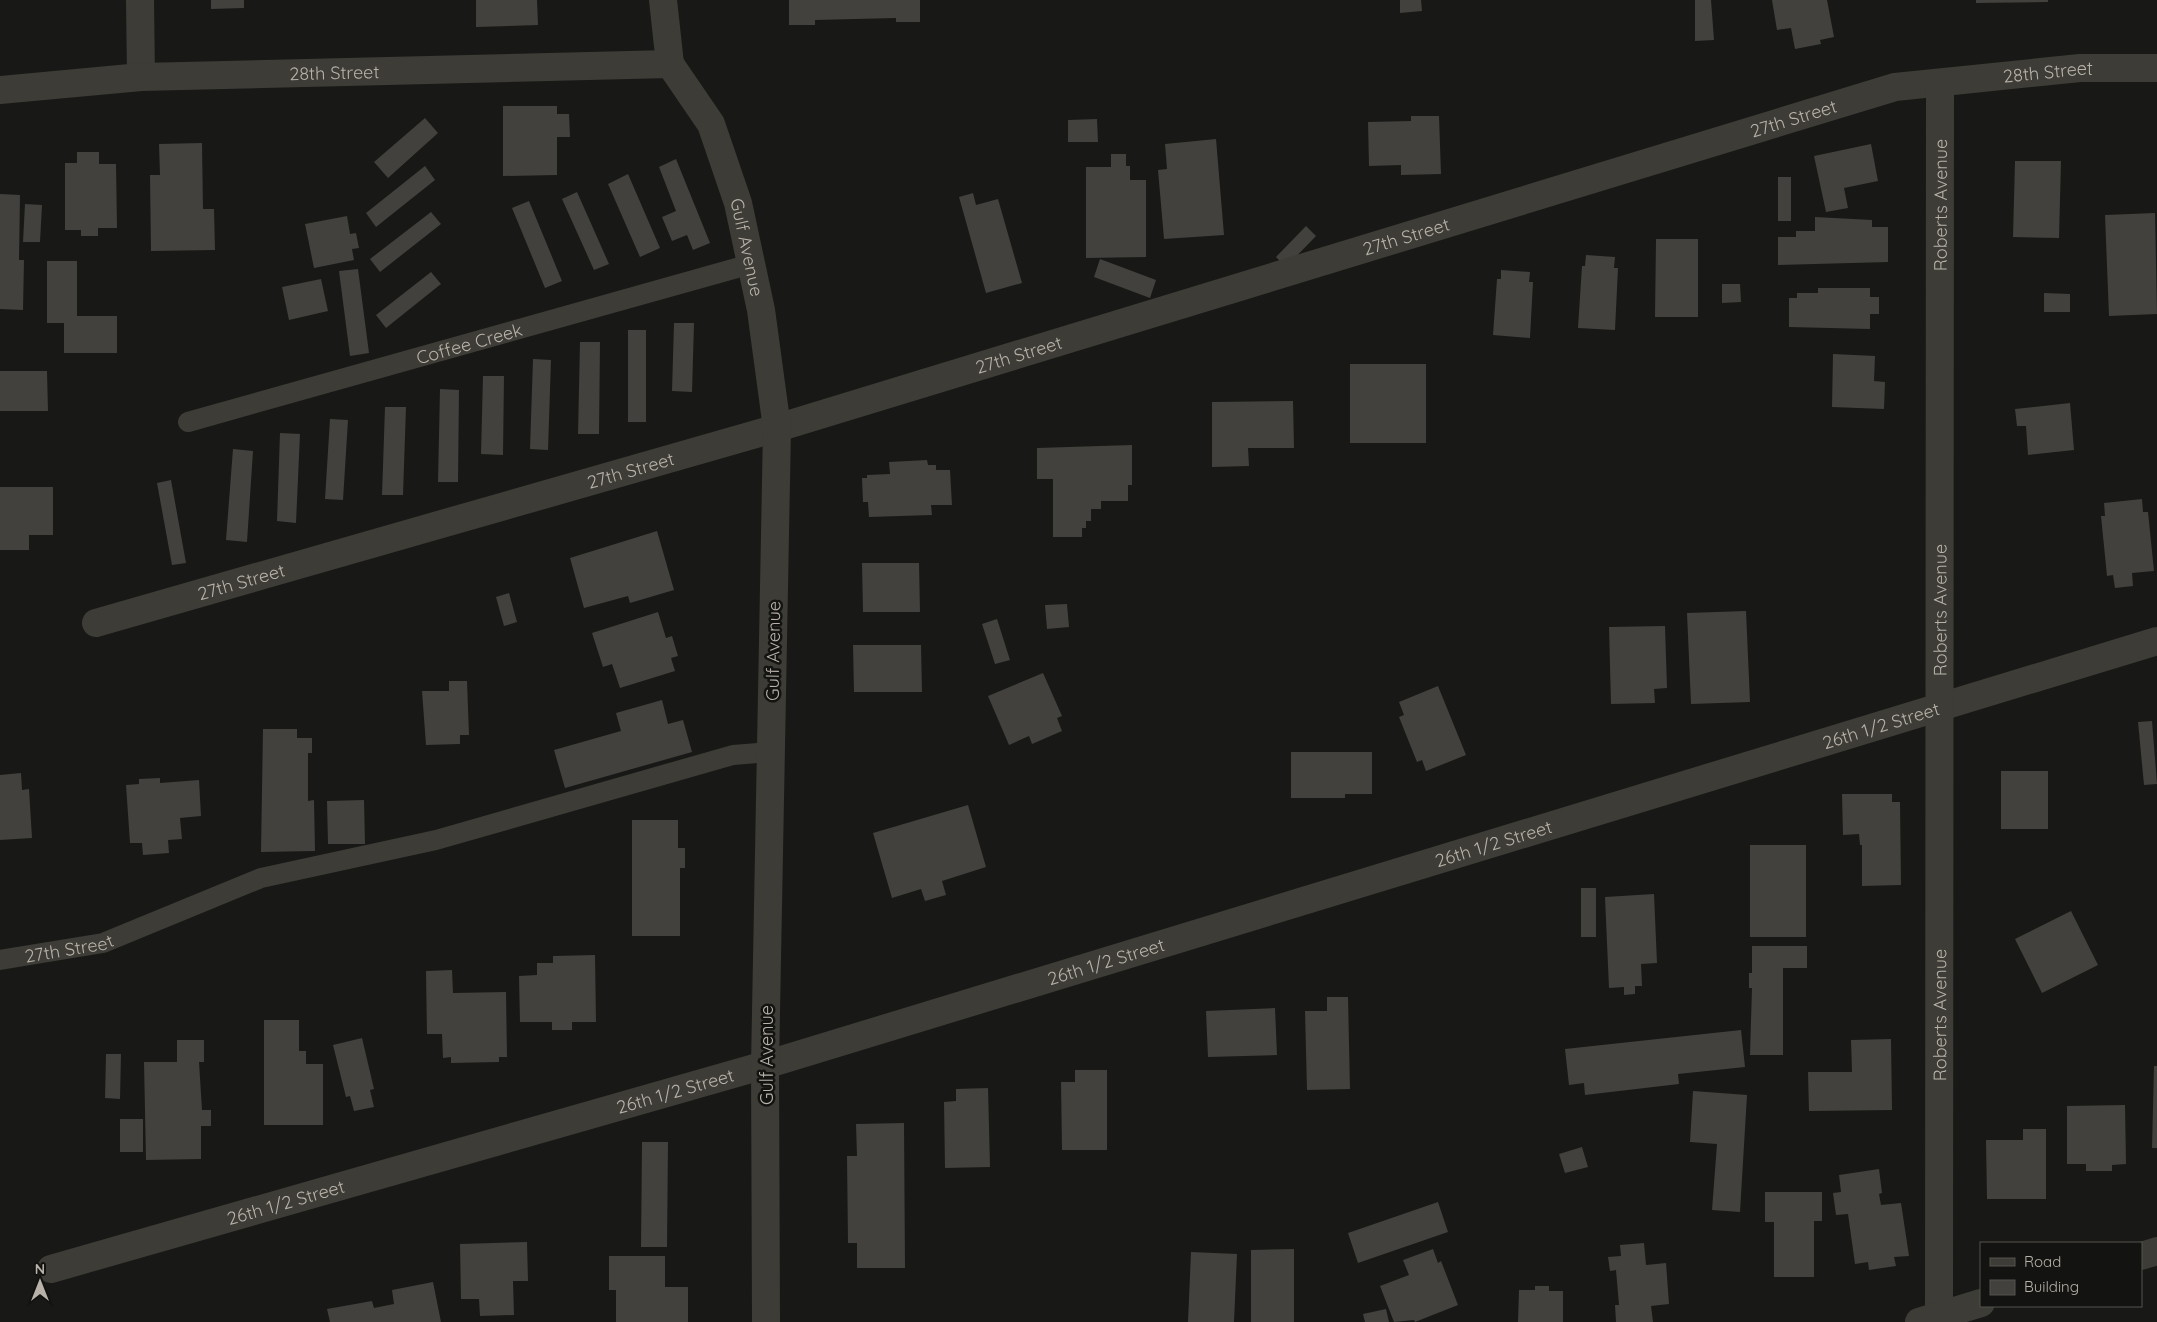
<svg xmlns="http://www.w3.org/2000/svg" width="2157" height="1322" viewBox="0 0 2157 1322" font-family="Quicksand,sans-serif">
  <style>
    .building { fill: #42413d }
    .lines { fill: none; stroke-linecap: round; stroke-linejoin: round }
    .service { stroke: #3d3c37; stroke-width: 20 }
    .minor { stroke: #3d3c37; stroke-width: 28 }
    .tertiary { stroke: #3d3c37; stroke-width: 28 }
    .labels { text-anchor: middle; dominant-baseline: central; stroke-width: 5; stroke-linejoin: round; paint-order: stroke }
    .street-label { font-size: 18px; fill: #b8b2a8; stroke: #131311 }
  </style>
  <rect width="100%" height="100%" fill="#181816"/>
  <path class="building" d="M 211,0 L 244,0 L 244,8 L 211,9 Z
    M 476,0 L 537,0 L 538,25 L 476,27 Z
    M 789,0 L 920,0 L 920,22 L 896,22 L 896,18 L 815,20 L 815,25 L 789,25 Z
    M 1400,0 L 1421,0 L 1422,11 L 1400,13 Z
    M 1695,0 L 1711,0 L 1714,40 L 1695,41 Z
    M 1772,0 L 1827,0 L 1834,37 L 1820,40 L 1821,44 L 1795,49 L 1791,28 L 1777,30 Z
    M 1976,0 L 2048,0 L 2048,2 L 1976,3 Z
    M 503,106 L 557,106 L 557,114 L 569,114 L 570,137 L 557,137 L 557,175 L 503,176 Z
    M 1411,116 L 1439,116 L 1441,174 L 1401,175 L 1401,165 L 1369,166 L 1368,122 L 1411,121 Z
    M 425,118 L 438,133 L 388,178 L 374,162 Z
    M 1097,119 L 1098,142 L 1068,142 L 1068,120 Z
    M 1216,139 L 1224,235 L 1164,239 L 1158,170 L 1167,169 L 1165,144 Z
    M 202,143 L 203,209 L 214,209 L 215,250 L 151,251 L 150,175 L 160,175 L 159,144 Z
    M 1871,144 L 1878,181 L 1844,188 L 1848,208 L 1826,212 L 1814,156 Z
    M 77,152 L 99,152 L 99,164 L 116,164 L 117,228 L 98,228 L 98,236 L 81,236 L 81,230 L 65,230 L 65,163 L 77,163 Z
    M 1111,154 L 1126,154 L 1126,166 L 1130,166 L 1130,180 L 1146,180 L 1146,257 L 1086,258 L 1086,167 L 1111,167 Z
    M 676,159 L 710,243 L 693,250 L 687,235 L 672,241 L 662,217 L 676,211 L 659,167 Z
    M 2015,161 L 2061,161 L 2059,238 L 2013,237 Z
    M 425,166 L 435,180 L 376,227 L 366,213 Z
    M 628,174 L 660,248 L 640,257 L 608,184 Z
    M 1778,177 L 1791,177 L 1791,221 L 1778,221 Z
    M 577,192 L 609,264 L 594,270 L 562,199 Z
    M 973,193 L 976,205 L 998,199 L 1022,283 L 986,293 L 959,197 Z
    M 0,194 L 20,195 L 19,260 L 24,260 L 23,310 L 0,309 Z
    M 529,201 L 562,281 L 545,288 L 512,208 Z
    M 25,204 L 42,205 L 40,242 L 23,242 Z
    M 431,212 L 441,224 L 380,272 L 370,259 Z
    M 2155,213 L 2157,314 L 2109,316 L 2105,215 Z
    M 347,216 L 350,234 L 356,233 L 359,248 L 352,249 L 354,260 L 314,268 L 305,224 Z
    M 1815,217 L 1872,220 L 1872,227 L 1888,227 L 1888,262 L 1778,265 L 1778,237 L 1796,237 L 1796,231 L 1815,231 Z
    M 1306,226 L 1316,236 L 1286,267 L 1276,257 Z
    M 1656,239 L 1698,239 L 1698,317 L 1655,317 Z
    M 1586,255 L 1615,257 L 1614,268 L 1618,268 L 1615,330 L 1578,328 L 1582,266 L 1585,266 Z
    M 1100,259 L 1156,280 L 1150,298 L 1094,277 Z
    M 47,261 L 77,261 L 77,316 L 117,316 L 117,353 L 64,353 L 64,323 L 47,323 Z
    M 358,269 L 369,353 L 350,356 L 339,271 Z
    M 1501,270 L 1530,272 L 1529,282 L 1533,282 L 1530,338 L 1493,335 L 1497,279 L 1501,279 Z
    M 431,272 L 441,284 L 386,328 L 376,315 Z
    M 321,279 L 328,311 L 289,320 L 282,287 Z
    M 1722,284 L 1740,284 L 1741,302 L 1722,303 Z
    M 1818,288 L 1870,288 L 1870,297 L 1879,297 L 1879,314 L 1870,314 L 1870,329 L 1789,327 L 1789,298 L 1797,298 L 1797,293 L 1818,293 Z
    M 2044,293 L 2070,294 L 2070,312 L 2044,312 Z
    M 674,323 L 694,323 L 692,392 L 672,391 Z
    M 628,330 L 646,330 L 646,422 L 628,422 Z
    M 580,342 L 600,342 L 599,434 L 578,434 Z
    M 1833,354 L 1875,356 L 1874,381 L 1885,382 L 1884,409 L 1832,407 Z
    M 533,359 L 551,360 L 548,450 L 530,449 Z
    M 1350,364 L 1426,364 L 1426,443 L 1350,443 Z
    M 0,371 L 47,371 L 48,411 L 0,411 Z
    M 483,376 L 504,376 L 503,455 L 481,454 Z
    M 440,389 L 459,390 L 458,482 L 438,482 Z
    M 1293,401 L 1294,448 L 1248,448 L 1249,466 L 1212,467 L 1212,402 Z
    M 2070,403 L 2074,450 L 2028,455 L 2026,426 L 2017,426 L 2015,409 Z
    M 385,407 L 406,407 L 403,495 L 382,495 Z
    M 330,419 L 348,420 L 343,500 L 325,499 Z
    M 280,433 L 300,434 L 296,523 L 277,521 Z
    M 1132,445 L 1132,485 L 1128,485 L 1128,501 L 1101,501 L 1101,509 L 1091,509 L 1091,521 L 1086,521 L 1086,528 L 1082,528 L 1082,537 L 1053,537 L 1053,479 L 1037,479 L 1037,448 Z
    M 233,449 L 253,451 L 247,542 L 226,540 Z
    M 927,460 L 928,465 L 936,465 L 936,470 L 950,470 L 952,505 L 931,505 L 932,515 L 869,517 L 868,502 L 863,502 L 862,478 L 867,478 L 867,475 L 890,474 L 889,462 Z
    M 171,480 L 186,563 L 172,565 L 157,483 Z
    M 0,487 L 53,487 L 53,535 L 29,535 L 29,550 L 0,550 Z
    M 2142,499 L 2143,512 L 2148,512 L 2154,571 L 2132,573 L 2133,586 L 2115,588 L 2113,575 L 2107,576 L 2101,516 L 2105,516 L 2104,503 Z
    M 657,531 L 674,590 L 630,603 L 628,596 L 584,608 L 570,558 Z
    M 862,563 L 919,563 L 920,612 L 863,612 Z
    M 509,593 L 517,622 L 504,626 L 496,597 Z
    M 1067,604 L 1069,627 L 1047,629 L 1045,605 Z
    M 1746,611 L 1750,702 L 1691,704 L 1687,613 Z
    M 658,612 L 666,638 L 672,636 L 678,656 L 671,658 L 675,671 L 620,688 L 612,664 L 603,667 L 592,633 Z
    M 997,619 L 1010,660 L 995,664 L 982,624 Z
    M 1665,626 L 1667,688 L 1654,689 L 1655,703 L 1611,704 L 1609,627 Z
    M 853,645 L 921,645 L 922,692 L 854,692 Z
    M 1043,673 L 1062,716 L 1057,718 L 1062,731 L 1032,744 L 1029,736 L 1009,745 L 988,696 Z
    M 449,681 L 467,681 L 469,735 L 460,735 L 460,744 L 426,745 L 422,691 L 449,691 Z
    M 1438,686 L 1466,755 L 1426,771 L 1422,760 L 1417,762 L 1399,717 L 1404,715 L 1399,702 Z
    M 662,700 L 668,724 L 683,720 L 692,752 L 565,788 L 554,750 L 621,731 L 616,713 Z
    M 2152,721 L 2157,784 L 2144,785 L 2138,722 Z
    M 263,729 L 297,729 L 297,738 L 312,738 L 312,753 L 308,753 L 308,801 L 314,800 L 315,851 L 261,852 Z
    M 1291,752 L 1372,752 L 1372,794 L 1345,794 L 1345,798 L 1291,798 Z
    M 2001,771 L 2048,771 L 2048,829 L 2001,829 Z
    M 21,773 L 22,790 L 29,789 L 32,838 L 0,840 L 0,775 Z
    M 160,778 L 160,783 L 199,780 L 201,816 L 180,818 L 182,839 L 168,840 L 169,853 L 143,855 L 142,843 L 130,843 L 126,785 L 139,784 L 139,779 Z
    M 1842,794 L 1892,794 L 1892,802 L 1900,802 L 1901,885 L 1862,886 L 1862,845 L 1860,845 L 1859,834 L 1843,835 Z
    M 364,800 L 365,844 L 328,844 L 327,801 Z
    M 968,805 L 986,867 L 942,881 L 946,895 L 925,901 L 921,889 L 892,898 L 873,833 Z
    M 632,820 L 678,820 L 678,848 L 685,848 L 685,868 L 680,868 L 680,936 L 632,936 Z
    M 1750,845 L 1806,845 L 1806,937 L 1750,937 Z
    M 1581,888 L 1596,888 L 1596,937 L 1581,937 Z
    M 1654,894 L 1657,963 L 1641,964 L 1642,986 L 1635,986 L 1635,994 L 1624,995 L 1624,987 L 1609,988 L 1605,897 Z
    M 2071,911 L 2098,965 L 2042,993 L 2015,939 Z
    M 1752,946 L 1807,946 L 1807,968 L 1783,968 L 1783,1055 L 1750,1055 L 1752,988 L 1749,988 L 1749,973 L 1752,973 Z
    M 595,955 L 596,1022 L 572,1022 L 572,1030 L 552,1030 L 552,1022 L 520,1022 L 519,976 L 537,975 L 537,963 L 553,963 L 553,956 Z
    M 452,970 L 453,993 L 506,992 L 507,1057 L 499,1057 L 499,1062 L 451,1063 L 451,1057 L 443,1058 L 442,1034 L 427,1034 L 426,971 Z
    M 1327,997 L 1348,997 L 1350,1089 L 1307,1090 L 1305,1011 L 1327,1011 Z
    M 1275,1008 L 1277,1055 L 1208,1057 L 1206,1011 Z
    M 264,1020 L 299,1020 L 299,1051 L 306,1051 L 306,1064 L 323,1064 L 323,1125 L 264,1125 Z
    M 1741,1030 L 1745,1067 L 1678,1074 L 1679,1084 L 1585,1095 L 1584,1083 L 1569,1085 L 1565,1049 Z
    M 362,1038 L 374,1089 L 370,1090 L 374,1107 L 354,1111 L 350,1096 L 346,1097 L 333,1045 Z
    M 1891,1039 L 1892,1110 L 1809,1111 L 1808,1072 L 1852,1072 L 1851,1040 Z
    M 177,1040 L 204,1040 L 204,1062 L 199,1062 L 202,1110 L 211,1110 L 211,1126 L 201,1126 L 201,1159 L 146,1160 L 144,1062 L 177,1062 Z
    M 106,1054 L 121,1054 L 120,1099 L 105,1098 Z
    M 2154,1066 L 2157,1066 L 2157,1148 L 2152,1148 Z
    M 1075,1070 L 1107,1070 L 1107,1150 L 1062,1150 L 1061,1082 L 1075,1082 Z
    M 988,1088 L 990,1167 L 945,1168 L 944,1102 L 956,1101 L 956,1089 Z
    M 1693,1091 L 1747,1095 L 1740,1212 L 1712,1210 L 1717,1144 L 1690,1142 Z
    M 2125,1105 L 2126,1164 L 2112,1165 L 2112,1171 L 2086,1171 L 2086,1164 L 2067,1164 L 2067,1106 Z
    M 120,1119 L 143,1119 L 143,1152 L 120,1152 Z
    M 904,1123 L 905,1268 L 857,1268 L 857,1243 L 848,1243 L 847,1156 L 857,1156 L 856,1124 Z
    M 2023,1129 L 2046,1129 L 2046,1199 L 1987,1199 L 1986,1140 L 2023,1140 Z
    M 642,1142 L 668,1142 L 667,1247 L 641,1247 Z
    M 1582,1147 L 1588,1167 L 1565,1173 L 1559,1154 Z
    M 1879,1169 L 1882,1193 L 1879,1194 L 1881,1205 L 1901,1203 L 1909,1256 L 1894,1257 L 1896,1266 L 1869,1270 L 1868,1262 L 1855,1264 L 1848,1214 L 1836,1215 L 1833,1193 L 1841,1192 L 1839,1175 Z
    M 1765,1192 L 1822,1192 L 1822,1221 L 1814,1221 L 1814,1277 L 1774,1277 L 1774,1222 L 1765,1222 Z
    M 1438,1202 L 1448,1232 L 1358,1263 L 1348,1233 Z
    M 527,1242 L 528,1281 L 513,1281 L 514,1315 L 480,1316 L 479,1299 L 461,1299 L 460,1244 Z
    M 1644,1243 L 1646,1265 L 1666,1263 L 1669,1304 L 1651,1306 L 1653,1322 L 1616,1322 L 1615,1305 L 1619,1305 L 1616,1270 L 1610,1271 L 1608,1257 L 1621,1256 L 1620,1245 Z
    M 1294,1249 L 1294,1322 L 1251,1322 L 1251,1250 Z
    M 1433,1249 L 1438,1263 L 1441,1261 L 1458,1305 L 1415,1322 L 1414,1320 L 1394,1322 L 1380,1286 L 1409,1275 L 1403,1260 Z
    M 1191,1252 L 1237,1254 L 1234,1322 L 1188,1322 Z
    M 609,1256 L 665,1256 L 665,1287 L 688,1287 L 688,1322 L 616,1322 L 616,1290 L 609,1290 Z
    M 433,1282 L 441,1322 L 330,1322 L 327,1309 L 372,1301 L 374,1308 L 394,1304 L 392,1290 Z
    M 1535,1286 L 1549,1286 L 1549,1291 L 1563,1291 L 1563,1322 L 1518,1322 L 1519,1290 L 1535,1290 Z
    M 1386,1309 L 1389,1322 L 1365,1322 L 1363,1314 Z"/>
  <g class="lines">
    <g class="service">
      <path id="s1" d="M 188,422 L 751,264"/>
      <path id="s2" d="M 0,960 L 103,943 L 261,878 L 436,840 L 733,755 L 771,752"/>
    </g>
    <g class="minor">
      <path d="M 140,0 L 141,77"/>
      <path d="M 663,0 L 670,64"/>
      <path id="s3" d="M 96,623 L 777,428 L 1895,87 L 2080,68 L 2157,68"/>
      <path d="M 2141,1256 L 2157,1251"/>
      <path id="s4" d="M 51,1269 L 765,1065 L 2157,641"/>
      <path id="s5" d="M 1939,1316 L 1940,83"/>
      <path d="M 1919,1322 L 1981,1303"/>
    </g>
    <path class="tertiary" id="s6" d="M 0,90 L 141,77 L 670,64 L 711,124 L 738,203 L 761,310 L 777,428 L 765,1065 L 766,1322"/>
  </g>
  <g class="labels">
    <g class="street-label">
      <text stroke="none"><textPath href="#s6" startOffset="335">28th Street</textPath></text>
      <text stroke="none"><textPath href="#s3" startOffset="2031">28th Street</textPath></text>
      <text stroke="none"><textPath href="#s3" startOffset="1771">27th Street</textPath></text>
      <text stroke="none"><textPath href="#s5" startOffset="1111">Roberts Avenue</textPath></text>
      <text stroke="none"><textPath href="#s3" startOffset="1366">27th Street</textPath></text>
      <text stroke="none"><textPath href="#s6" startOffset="872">Gulf Avenue</textPath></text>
      <text stroke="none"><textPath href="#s1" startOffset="292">Coffee Creek</textPath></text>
      <text stroke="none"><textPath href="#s3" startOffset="961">27th Street</textPath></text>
      <text stroke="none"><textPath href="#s3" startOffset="556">27th Street</textPath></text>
      <text stroke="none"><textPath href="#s3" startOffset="151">27th Street</textPath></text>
      <text stroke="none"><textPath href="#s5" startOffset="706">Roberts Avenue</textPath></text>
      <text transform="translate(773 651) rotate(-89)">Gulf Avenue</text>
      <text stroke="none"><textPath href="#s4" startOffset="1909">26th 1/2 Street</textPath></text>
      <text stroke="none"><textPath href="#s4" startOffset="1504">26th 1/2 Street</textPath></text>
      <text stroke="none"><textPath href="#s2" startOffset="70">27th Street</textPath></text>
      <text stroke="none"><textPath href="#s4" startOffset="1099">26th 1/2 Street</textPath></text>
      <text stroke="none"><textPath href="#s5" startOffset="301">Roberts Avenue</textPath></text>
      <text transform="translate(766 1055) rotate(-90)">Gulf Avenue</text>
      <text stroke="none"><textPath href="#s4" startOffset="649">26th 1/2 Street</textPath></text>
      <text stroke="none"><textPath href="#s4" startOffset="244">26th 1/2 Street</textPath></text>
    </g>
  </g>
  <rect x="1980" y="1242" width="162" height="65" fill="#131311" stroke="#55534d"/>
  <rect x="1990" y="1258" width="25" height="8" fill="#3d3c37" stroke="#55534d"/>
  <text x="2024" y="1267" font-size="15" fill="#b8b2a8">Road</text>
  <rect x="1990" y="1280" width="25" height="15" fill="#42413d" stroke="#55534d"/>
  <text x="2024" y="1292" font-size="15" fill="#b8b2a8">Building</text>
  <g transform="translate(40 1282)" stroke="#131311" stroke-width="4" paint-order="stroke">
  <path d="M0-4L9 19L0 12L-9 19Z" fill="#b8b2a8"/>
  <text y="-8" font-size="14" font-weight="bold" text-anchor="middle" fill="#b8b2a8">N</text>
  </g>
</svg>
